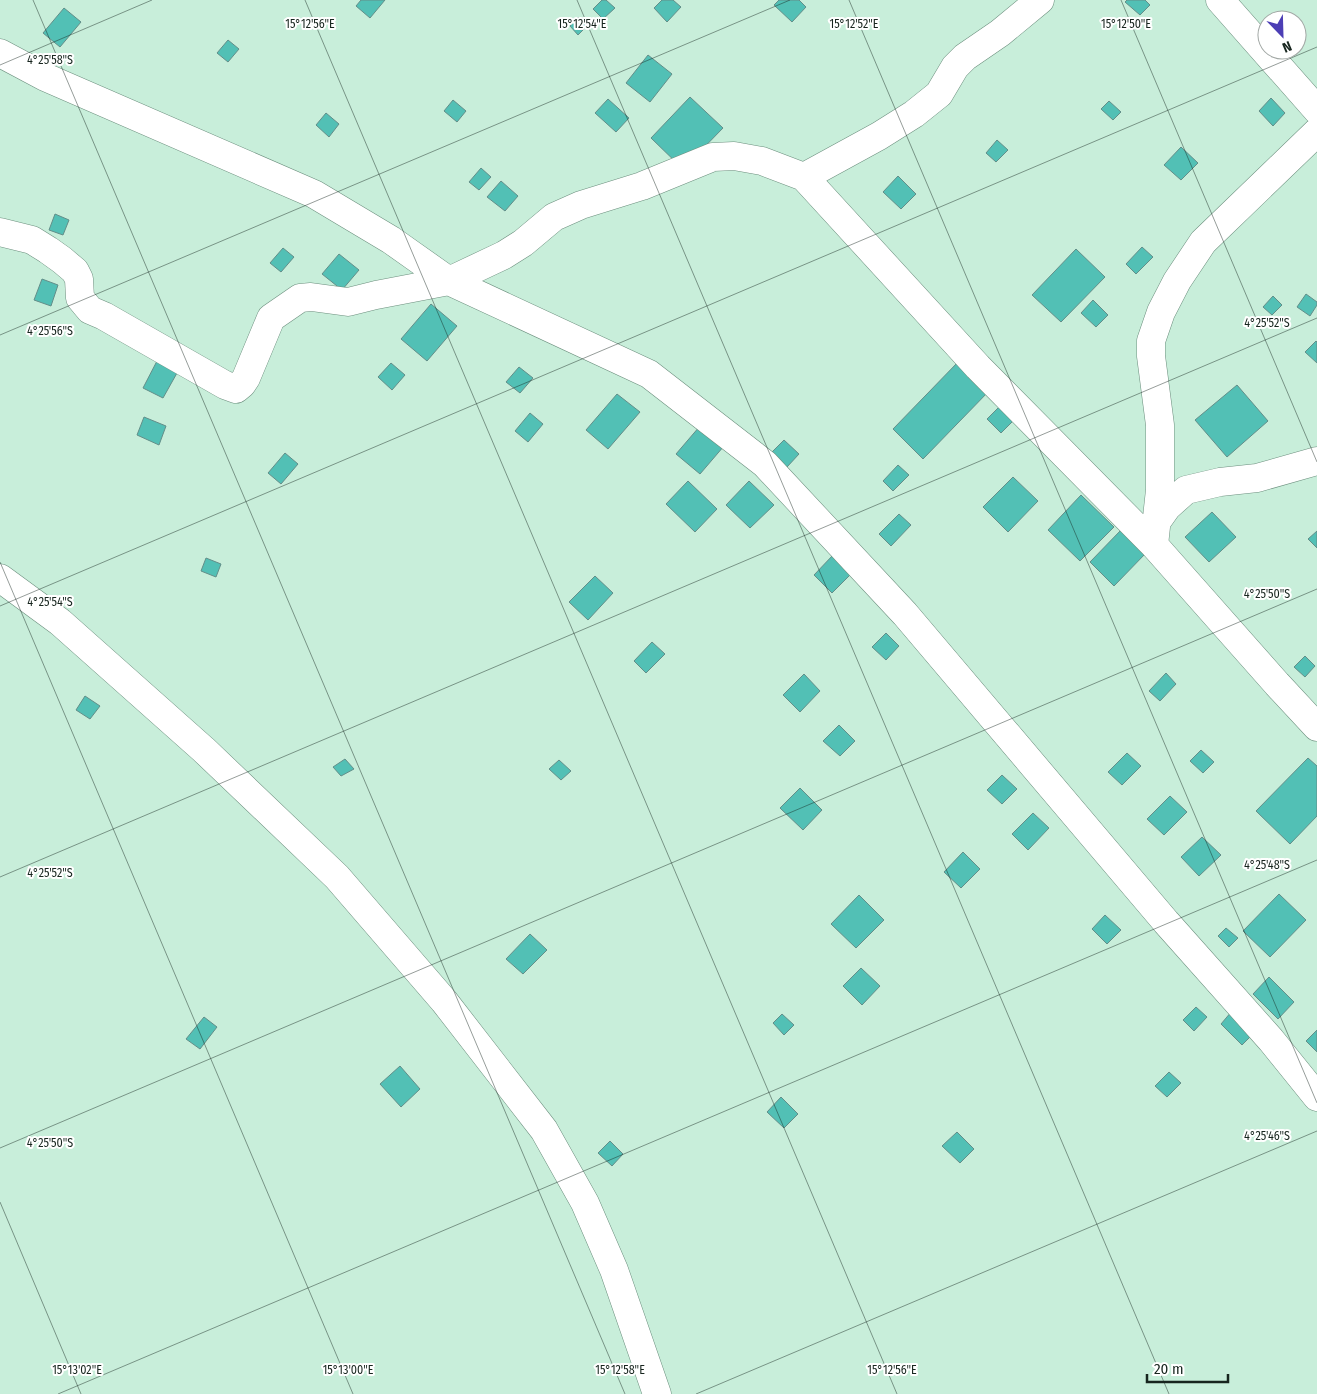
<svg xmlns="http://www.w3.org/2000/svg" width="1317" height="1394" viewBox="0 0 1317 1394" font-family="'Fira Sans Condensed',sans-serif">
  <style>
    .building { fill: #52c0b5; stroke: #638e89 }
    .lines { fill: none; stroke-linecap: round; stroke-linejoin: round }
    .minor-casing { stroke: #6c8f7e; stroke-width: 29 }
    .minor { stroke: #fff; stroke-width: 28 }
    .ticks { fill: none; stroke: #17251e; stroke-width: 1; stroke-opacity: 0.45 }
    .ticks-label { font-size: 12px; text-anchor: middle; fill: #17251e; stroke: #fff; stroke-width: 4; stroke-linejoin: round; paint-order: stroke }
  </style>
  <rect width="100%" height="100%" fill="#c8eeda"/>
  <path class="building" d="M 361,0 L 385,0 L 370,18 L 356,6 Z
    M 602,0 L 606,0 L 615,8 L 603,19 L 593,9 Z
    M 662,0 L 673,0 L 681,7 L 667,22 L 654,8 Z
    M 779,0 L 799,0 L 806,7 L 792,22 L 774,5 Z
    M 1127,0 L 1145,0 L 1150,5 L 1140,15 L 1125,2 Z
    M 64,8 L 81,22 L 60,47 L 43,33 Z
    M 578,17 L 587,26 L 578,35 L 570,26 Z
    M 228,40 L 239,49 L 228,62 L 217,53 Z
    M 648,55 L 672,74 L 650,102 L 626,83 Z
    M 690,97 L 723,128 L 683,169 L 651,138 Z
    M 1271,98 L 1285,113 L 1273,126 L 1259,111 Z
    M 608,99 L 629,118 L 616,132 L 595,113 Z
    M 453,100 L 466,111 L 457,122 L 444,111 Z
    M 1109,101 L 1121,112 L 1113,120 L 1101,109 Z
    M 326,113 L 339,124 L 329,137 L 316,125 Z
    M 997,140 L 1008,150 L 996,162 L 986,153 Z
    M 1181,147 L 1198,163 L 1181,180 L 1164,165 Z
    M 481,168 L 491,177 L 479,190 L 469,182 Z
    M 898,176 L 916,194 L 901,209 L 883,192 Z
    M 501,181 L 518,196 L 505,211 L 487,197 Z
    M 55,214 L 69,220 L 63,235 L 49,230 Z
    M 1142,247 L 1153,257 L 1136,274 L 1126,264 Z
    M 283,248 L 294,257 L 281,272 L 270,263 Z
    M 1076,249 L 1105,277 L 1061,322 L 1032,295 Z
    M 339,254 L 359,270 L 342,290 L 322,274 Z
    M 42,279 L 58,285 L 51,306 L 34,300 Z
    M 1306,294 L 1317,302 L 1317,305 L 1310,316 L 1297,307 Z
    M 1273,296 L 1282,305 L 1272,315 L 1263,307 Z
    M 1093,300 L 1108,315 L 1096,327 L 1081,313 Z
    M 431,304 L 457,326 L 427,361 L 401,339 Z
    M 1316,341 L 1317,342 L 1317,363 L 1305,352 Z
    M 157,361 L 177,373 L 163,398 L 143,388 Z
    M 959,361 L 990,390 L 923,459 L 893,429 Z
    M 391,363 L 405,375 L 392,390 L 378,377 Z
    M 519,367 L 533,378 L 520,393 L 506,382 Z
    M 1237,385 L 1268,421 L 1227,457 L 1195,420 Z
    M 617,394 L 640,412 L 608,449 L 586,430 Z
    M 1005,401 L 1019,415 L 1001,433 L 987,419 Z
    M 530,413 L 543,424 L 528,442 L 515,431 Z
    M 144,417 L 166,426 L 159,445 L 137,435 Z
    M 700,426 L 724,446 L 700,474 L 676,454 Z
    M 784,440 L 799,454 L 787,467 L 772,452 Z
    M 285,453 L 298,464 L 281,484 L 268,473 Z
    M 898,465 L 909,475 L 893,491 L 883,481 Z
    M 1013,477 L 1038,501 L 1008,532 L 983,507 Z
    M 688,481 L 717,509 L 695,532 L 666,504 Z
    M 749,481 L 774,505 L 750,528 L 726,505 Z
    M 1081,495 L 1114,527 L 1080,561 L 1048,530 Z
    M 1212,512 L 1236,537 L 1209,562 L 1185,537 Z
    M 899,514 L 911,525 L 891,546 L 879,534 Z
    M 1122,529 L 1146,553 L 1114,586 L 1090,562 Z
    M 1317,531 L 1317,548 L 1308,539 Z
    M 834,554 L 853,572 L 832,593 L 814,575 Z
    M 206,558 L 221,564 L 216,577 L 201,571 Z
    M 595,576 L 613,593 L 588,620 L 569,602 Z
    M 886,633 L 899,646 L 886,660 L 872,647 Z
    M 652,642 L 665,654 L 646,673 L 634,661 Z
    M 1305,656 L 1315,666 L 1305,677 L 1294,667 Z
    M 1166,673 L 1176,684 L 1160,701 L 1149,691 Z
    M 804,674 L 820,691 L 800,712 L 783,695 Z
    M 85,696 L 100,706 L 90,719 L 76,710 Z
    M 839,725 L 855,741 L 840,756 L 823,741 Z
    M 1201,750 L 1214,762 L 1203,773 L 1190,761 Z
    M 1127,753 L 1141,766 L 1122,785 L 1108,772 Z
    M 1308,758 L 1317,766 L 1317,816 L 1290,844 L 1256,811 Z
    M 345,759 L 354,769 L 341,776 L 333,767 Z
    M 559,760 L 571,771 L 561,780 L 549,769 Z
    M 1002,775 L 1017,789 L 1002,804 L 987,790 Z
    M 800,788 L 822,810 L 803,830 L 780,808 Z
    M 1170,796 L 1187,812 L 1164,835 L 1147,819 Z
    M 1033,813 L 1049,828 L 1028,850 L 1012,834 Z
    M 1202,837 L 1221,855 L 1199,876 L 1181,857 Z
    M 963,852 L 980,869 L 961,888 L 944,872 Z
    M 1279,894 L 1306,920 L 1270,957 L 1243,931 Z
    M 859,895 L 884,920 L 856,948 L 831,924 Z
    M 1105,915 L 1121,930 L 1107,944 L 1092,929 Z
    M 1226,928 L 1238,938 L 1229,947 L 1218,936 Z
    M 530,934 L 547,950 L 523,974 L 506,959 Z
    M 861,968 L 880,986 L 862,1005 L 843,986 Z
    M 1269,977 L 1294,1002 L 1278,1019 L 1253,994 Z
    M 1196,1007 L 1207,1017 L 1194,1031 L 1183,1020 Z
    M 1232,1011 L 1254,1033 L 1242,1045 L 1221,1024 Z
    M 782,1014 L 794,1025 L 784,1035 L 773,1023 Z
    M 204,1017 L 217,1027 L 200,1049 L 186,1039 Z
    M 1317,1030 L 1317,1052 L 1306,1041 Z
    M 400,1066 L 420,1089 L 401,1107 L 380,1084 Z
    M 1169,1072 L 1181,1083 L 1167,1097 L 1155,1086 Z
    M 781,1097 L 798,1114 L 784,1128 L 767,1112 Z
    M 957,1132 L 974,1149 L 960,1163 L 942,1146 Z
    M 610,1141 L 623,1154 L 612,1166 L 598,1153 Z"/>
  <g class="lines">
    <defs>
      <path id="minor" d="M 1220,0 L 1317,110
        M 0,53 L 45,77 L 314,194 L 391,240 L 449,281 L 504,255 L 523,243 L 554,217 L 581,205 L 642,186 L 713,157 L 734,156 L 762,161 L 804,177 L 879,136 L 914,114 L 939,94 L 955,67 L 965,57 L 1000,33 L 1040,0
        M 804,177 L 978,367 L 1154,545 L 1277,684 L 1317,727
        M 0,232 L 32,240 L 48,250 L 62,260 L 75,271 L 79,279 L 80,298 L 90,310 L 104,316 L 225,385 L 236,389 L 242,384 L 246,378 L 271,318 L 300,298 L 311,297 L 348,302 L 376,295 L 449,281 L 649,374 L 765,464 L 905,614 L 1166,922 L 1271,1040 L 1317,1097
        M 1157,521 L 1167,507 L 1186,490 L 1220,482 L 1257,478 L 1317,461
        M 1154,545 L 1160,490 L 1160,425 L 1151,356 L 1151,341 L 1161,312 L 1177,281 L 1203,242 L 1317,132
        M 0,578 L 60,622 L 204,750 L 337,877 L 444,1001 L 544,1130 L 585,1203 L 614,1270 L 657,1394"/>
    </defs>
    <use href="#minor" class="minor-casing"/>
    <use href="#minor" class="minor"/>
  </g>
  <path class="ticks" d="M 33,0 L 625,1394M 305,0 L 897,1394M 577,0 L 1169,1394M 849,0 L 1317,1103M 1121,0 L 1317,462M 0,65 L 152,0M 0,335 L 790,0M 0,562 L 353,1394M 0,606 L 1317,47M 0,877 L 1317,318M 0,1148 L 1317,589M 0,1202 L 81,1394M 58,1394 L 1317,860M 696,1394 L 1317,1131"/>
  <g class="ticks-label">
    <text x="310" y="28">15°12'56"E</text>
    <text x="582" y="28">15°12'54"E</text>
    <text x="854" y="28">15°12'52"E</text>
    <text x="1126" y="28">15°12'50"E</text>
    <text x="50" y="64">4°25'58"S</text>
    <text x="1267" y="327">4°25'52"S</text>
    <text x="50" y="335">4°25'56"S</text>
    <text x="1267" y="598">4°25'50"S</text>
    <text x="50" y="606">4°25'54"S</text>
    <text x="1267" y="869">4°25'48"S</text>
    <text x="50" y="877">4°25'52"S</text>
    <text x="1267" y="1140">4°25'46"S</text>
    <text x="50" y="1147">4°25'50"S</text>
    <text x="77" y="1374">15°13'02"E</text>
    <text x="348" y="1374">15°13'00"E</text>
    <text x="620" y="1374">15°12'58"E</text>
    <text x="892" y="1374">15°12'56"E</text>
  </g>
  <g transform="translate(1282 35) rotate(157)"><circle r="24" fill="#ffffff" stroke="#a2a8a5"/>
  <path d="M0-4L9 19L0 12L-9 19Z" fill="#4c3eb5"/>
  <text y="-8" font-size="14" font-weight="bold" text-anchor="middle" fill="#17251e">N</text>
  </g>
  <path d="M1147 1374v8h81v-8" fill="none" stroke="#17251e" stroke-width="2.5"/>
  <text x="1154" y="1374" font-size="15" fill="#17251e" stroke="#ffffff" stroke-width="4" paint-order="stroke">20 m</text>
</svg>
